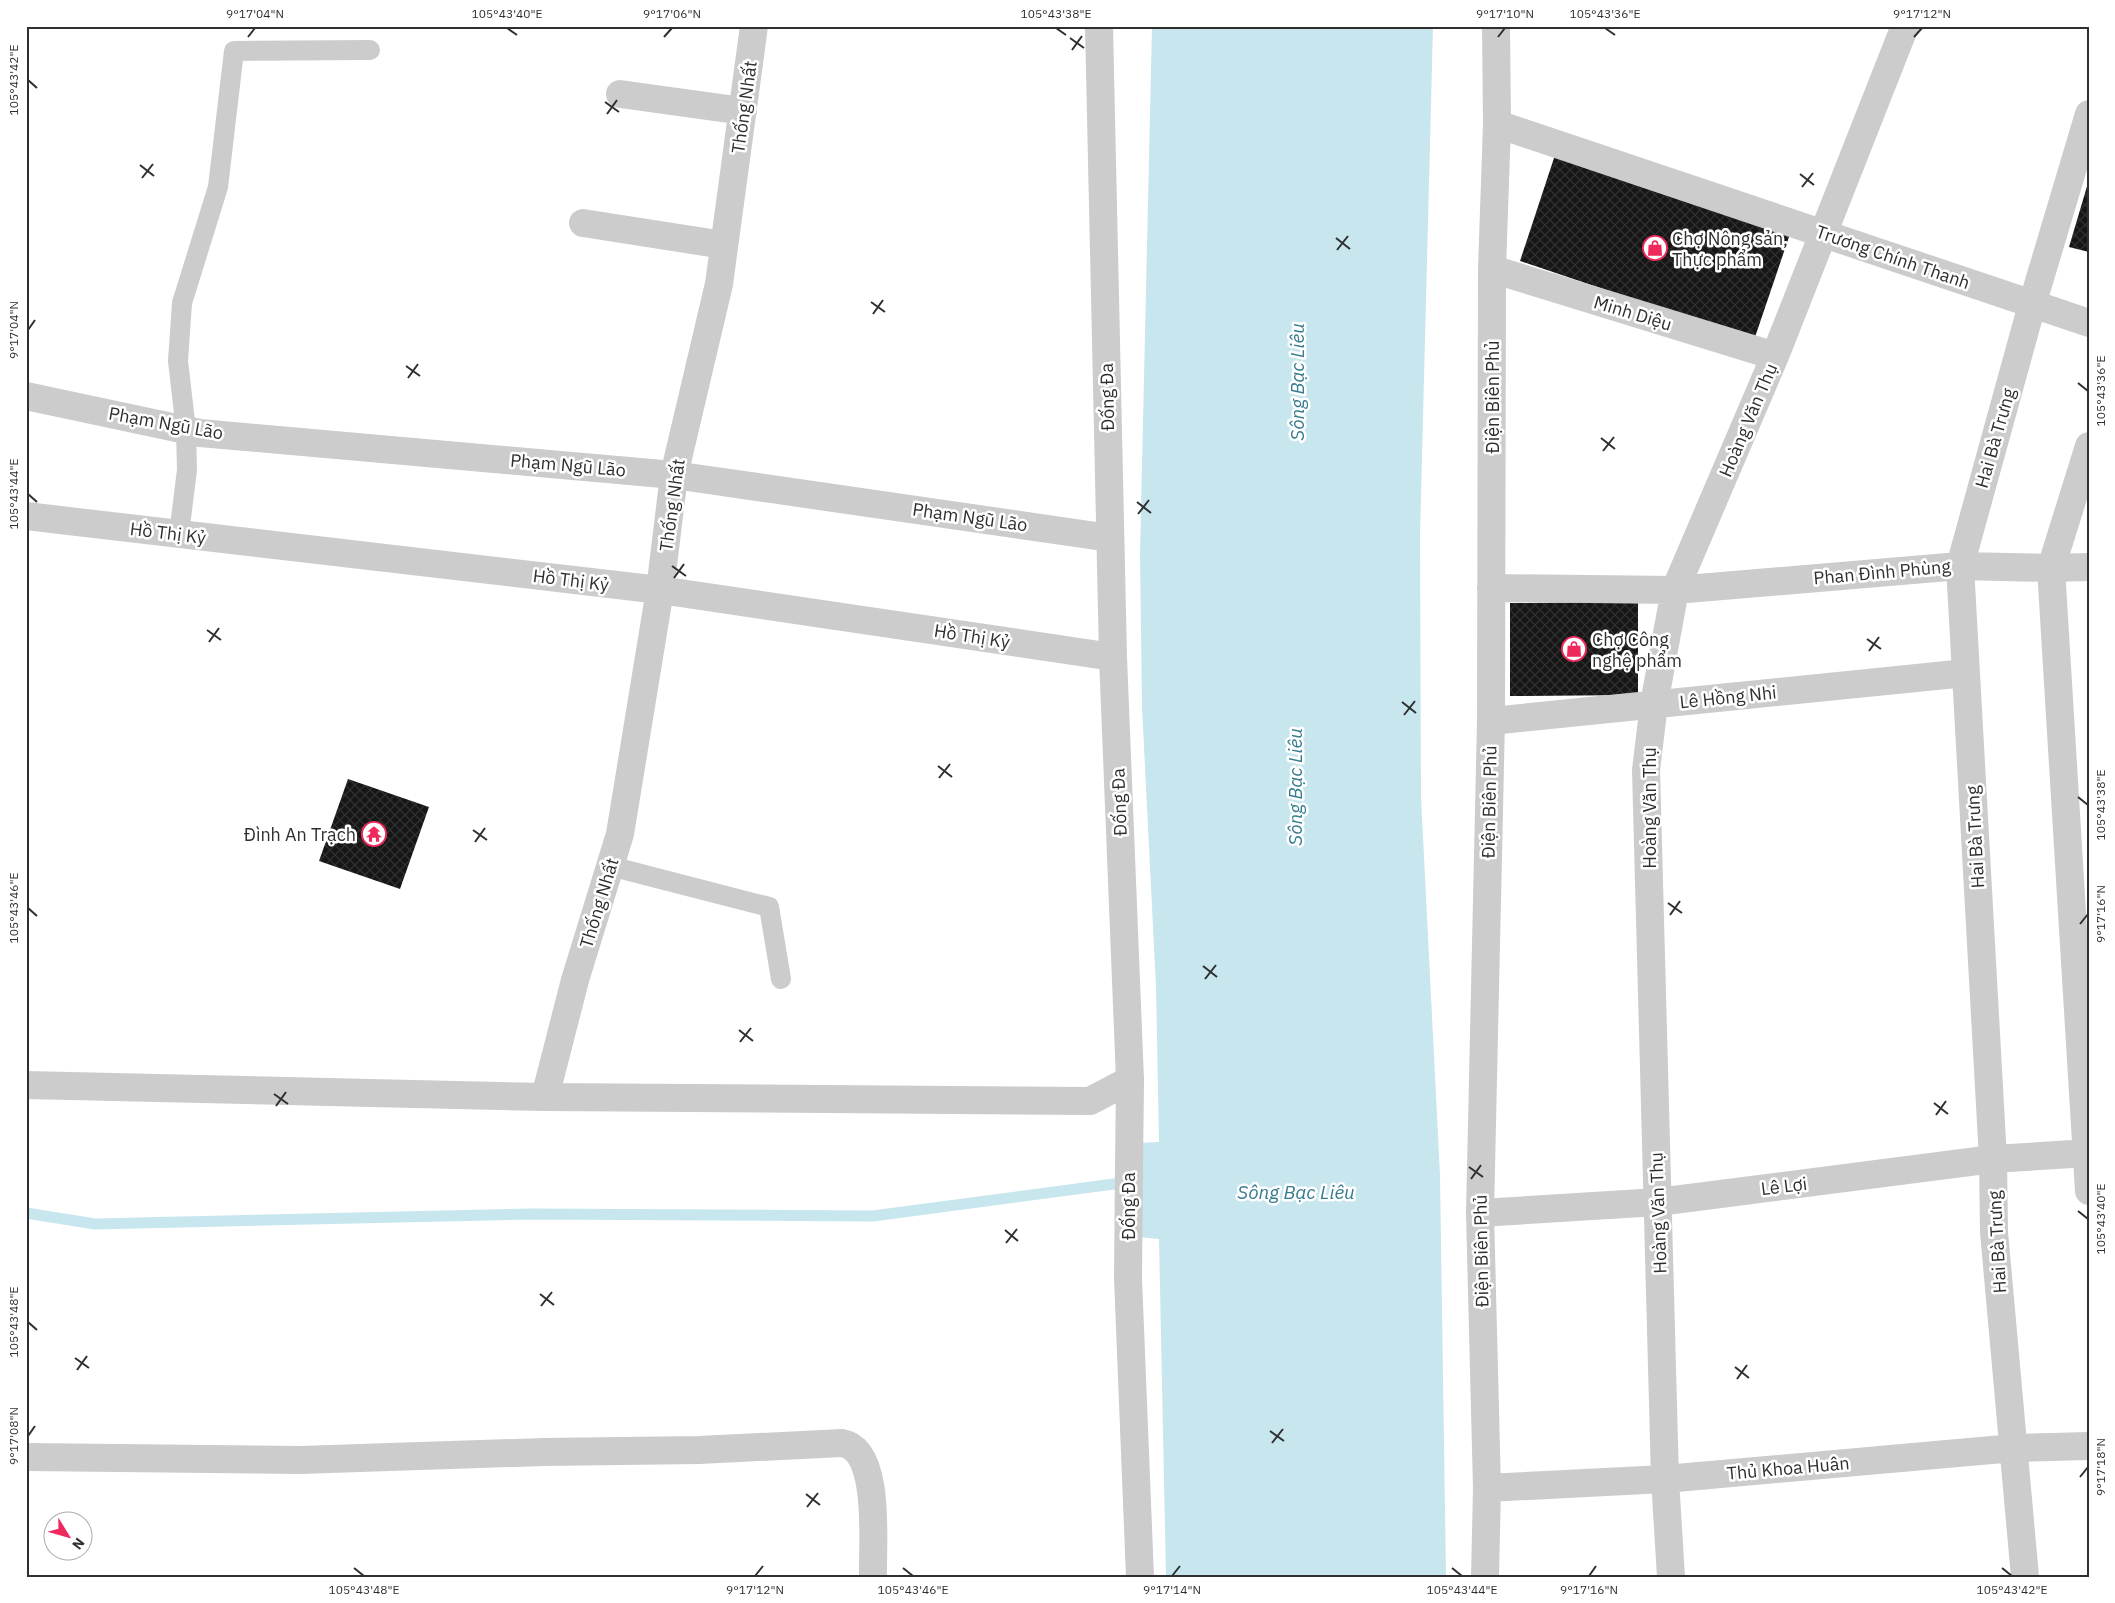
<svg xmlns="http://www.w3.org/2000/svg" width="2115" height="1603" viewBox="0 0 2115 1603" font-family="'IBM Plex Sans',sans-serif">
  <style>
    .water { fill: #c7e6ee }
    .lines { fill: none; stroke-linecap: round; stroke-linejoin: round }
    .stream { stroke: #c7e6ee; stroke-width: 11 }
    .building { fill: url(#building-cross-hatch) }
    .service { stroke: #ccc; stroke-width: 20 }
    .minor { stroke: #ccc; stroke-width: 28 }
    .tertiary { stroke: #ccc; stroke-width: 28 }
    .ticks { fill: none; stroke: #2f2f2f; stroke-width: 2 }
    .labels { text-anchor: middle; dominant-baseline: central; stroke-width: 5; stroke-linejoin: round; paint-order: stroke }
    .street-label { font-size: 18px; fill: #2f2f2f; stroke: #fff }
    .poi-label { font-size: 18px; fill: #2f2f2f; stroke: #fff; text-anchor: start }
    .water-label { font-size: 19px; font-style: italic; fill: #367c8f; stroke: #fff }
    .neatline { fill: none; stroke: #2f2f2f; stroke-width: 2 }
    .ticks-label { font-size: 12px; text-anchor: middle; fill: #2f2f2f }
  </style>
  <defs>
    <pattern id="building-cross-hatch" width="8" height="8" patternUnits="userSpaceOnUse" patternTransform="scale(1.25)"><rect width="8" height="8" fill="#161616"/><path d="M0 0l8 8M0 8l8-8" fill="none" stroke="#303030"/></pattern>
  </defs>
  <rect width="100%" height="100%" fill="#fff"/>
  <path class="water" d="M 1152,26 L 1433,26 L 1420,535 L 1421,797 L 1440,1175 L 1446,1577 L 1166,1577 L 1159,1239 L 1139,1237 L 1139,1143 L 1159,1142 L 1156,986 L 1142,707 L 1140,554 Z"/>
  <g class="lines">
    <path class="stream" d="M 26,1213 L 95,1224 L 531,1214 L 873,1216 L 1129,1182"/>
  </g>
  <path class="building" d="M 1555,155 L 1790,234 L 1754,340 L 1520,261 Z
    M 2088,183 L 2089,183 L 2089,252 L 2069,247 Z
    M 1638,602 L 1638,695 L 1510,696 L 1510,603 Z
    M 348,779 L 429,807 L 400,889 L 319,861 Z"/>
  <g class="lines">
    <path class="service" d="M 179,534 L 187,470 L 186,430 L 178,361 L 182,303 L 218,187 L 234,51 L 370,50
      M 610,866 L 769,907 L 781,979"/>
    <path class="minor" d="M 620,94 L 743,111
      M 1497,124 L 2089,323
      M 583,223 L 724,245
      M 1492,269 L 1775,356
      M 26,396 L 200,433 L 674,475 L 1110,538
      M 2089,446 L 2051,568 L 2089,1191
      M 26,516 L 660,590 L 1113,657
      M 1491,588 L 1675,590 L 1960,566 L 2051,568 L 2089,567
      M 1491,721 L 1966,673
      M 26,1085 L 545,1097 L 1090,1101 L 1130,1080
      M 545,1097 L 575,980 L 620,834 L 660,590 L 674,475 L 719,284 L 754,26
      M 1129,1167 L 1128,1278 L 1140,1577
      M 1480,1213 L 1658,1202 L 1993,1159 L 2089,1153
      M 26,1457 L 300,1460 L 544,1452 L 699,1450 L 842,1443 C 882,1449 872,1546 873,1577
      M 1487,1488 L 1665,1479 L 2014,1448 L 2089,1446
      M 1485,1577 L 1487,1488 L 1480,1213 L 1491,721 L 1492,269 L 1497,124 L 1496,26
      M 1671,1577 L 1665,1479 L 1646,770 L 1654,704 L 1675,590 L 1775,356 L 1905,26
      M 2025,1577 L 1994,1232 L 1993,1159 L 1960,566 L 2032,305 L 2089,114"/>
    <path class="tertiary" d="M 1099,26 L 1113,657 L 1130,1080 L 1129,1167"/>
  </g>
  <path class="ticks" d="M 507,28 L 517,35M 1056,28 L 1066,35M 1605,28 L 1615,35M 248,37 L 255,28M 664,37 L 672,28M 1498,37 L 1505,28M 1914,37 L 1922,28M 1070,38 L 1084,48M 1072,50 L 1082,36M 28,80 L 37,88M 605,102 L 619,112M 607,114 L 617,100M 140,165 L 154,176M 1800,174 L 1814,185M 142,178 L 153,164M 1802,187 L 1813,173M 1336,238 L 1350,249M 1337,250 L 1348,236M 871,302 L 885,312M 873,314 L 883,300M 28,330 L 35,320M 406,366 L 420,376M 408,378 L 418,364M 2078,383 L 2088,391M 1601,438 L 1615,449M 1603,451 L 1614,437M 28,494 L 37,502M 1137,502 L 1151,513M 1138,514 L 1149,500M 672,566 L 686,576M 674,578 L 684,564M 207,630 L 221,640M 1867,639 L 1881,649M 209,642 L 219,628M 1869,651 L 1879,637M 1402,702 L 1416,713M 1404,715 L 1415,701M 938,766 L 952,777M 939,778 L 950,764M 2078,797 L 2088,805M 473,830 L 487,840M 475,842 L 485,828M 1668,903 L 1682,913M 28,908 L 37,916M 1670,915 L 1680,901M 2080,924 L 2088,914M 1203,966 L 1217,977M 1205,979 L 1216,965M 739,1030 L 753,1041M 740,1042 L 751,1028M 274,1094 L 288,1104M 1934,1103 L 1948,1114M 276,1106 L 286,1092M 1936,1115 L 1946,1101M 1469,1167 L 1483,1177M 1471,1179 L 1481,1165M 2078,1211 L 2088,1219M 1005,1230 L 1018,1241M 1006,1243 L 1017,1229M 540,1294 L 554,1305M 541,1306 L 552,1292M 28,1322 L 37,1330M 75,1358 L 89,1368M 1735,1367 L 1749,1378M 77,1370 L 87,1356M 1737,1379 L 1747,1365M 1270,1431 L 1284,1441M 28,1436 L 35,1426M 1272,1443 L 1283,1429M 2080,1477 L 2088,1467M 806,1494 L 820,1505M 807,1507 L 818,1493M 354,1568 L 364,1576M 903,1568 L 913,1576M 1452,1568 L 1462,1576M 2002,1568 L 2012,1576M 755,1576 L 763,1566M 1172,1576 L 1180,1566M 1589,1576 L 1596,1566"/>
  <defs>
    <symbol id="shop-ring" viewBox="-11 -11 22 22"><circle r="9.5" fill="#fff" stroke="#ee295b" stroke-width="1.5"/><path d="M-5-2.5h2.3a2.7 3.5 0 0 1 5.4 0H5L5.5 6h-11ZM-1.5-2.5h3a1.5 2.3 0 0 0-3 0Z" fill="#ee295b"/></symbol>
    <symbol id="temple-ring" viewBox="-11 -11 22 22"><circle r="9.5" fill="#fff" stroke="#ee295b" stroke-width="1.5"/><path d="M0-6L5-2H3V0L6.5 2.5H4V6H1.5V3h-3V6H-4V2.5H-6.5L-3 0V-2H-5Z" fill="#ee295b"/></symbol>
  </defs>
  <g fill-rule="evenodd">
    <use href="#shop-ring" x="1641" y="234" width="28" height="28"/>
    <use href="#shop-ring" x="1560" y="635" width="28" height="28"/>
    <use href="#temple-ring" x="360" y="820" width="28" height="28"/>
  </g>
  <g class="labels">
    <g class="street-label">
      <text transform="translate(744 107) rotate(-82)">Thống Nhất</text>
      <text transform="translate(1893 257) rotate(19)">Trương Chính Thanh</text>
      <text transform="translate(1633 313) rotate(17)">Minh Diệu</text>
      <text transform="translate(1107 397) rotate(-91)">Đống Đa</text>
      <text transform="translate(1492 397) rotate(-90)">Điện Biên Phủ</text>
      <text transform="translate(1748 420) rotate(-67)">Hoàng Văn Thụ</text>
      <text transform="translate(166 423) rotate(10)">Phạm Ngũ Lão</text>
      <text transform="translate(1995 438) rotate(-74)">Hai Bà Trưng</text>
      <text transform="translate(568 465) rotate(5)">Phạm Ngũ Lão</text>
      <text transform="translate(672 505) rotate(-82)">Thống Nhất</text>
      <text transform="translate(970 517) rotate(8)">Phạm Ngũ Lão</text>
      <text transform="translate(168 533) rotate(7)">Hồ Thị Kỷ</text>
      <text transform="translate(1882 572) rotate(-5)">Phan Đình Phùng</text>
      <text transform="translate(571 580) rotate(7)">Hồ Thị Kỷ</text>
      <text transform="translate(972 636) rotate(9)">Hồ Thị Kỷ</text>
      <text transform="translate(1728 697) rotate(-6)">Lê Hồng Nhi</text>
      <text transform="translate(1119 802) rotate(-92)">Đống Đa</text>
      <text transform="translate(1489 802) rotate(-89)">Điện Biên Phủ</text>
      <text transform="translate(1649 808) rotate(-90)">Hoàng Văn Thụ</text>
      <text transform="translate(1975 837) rotate(-93)">Hai Bà Trưng</text>
      <text transform="translate(599 903) rotate(-73)">Thống Nhất</text>
      <text transform="translate(1784 1186) rotate(-7)">Lê Lợi</text>
      <text transform="translate(1128 1206) rotate(-90)">Đống Đa</text>
      <text transform="translate(1658 1213) rotate(-92)">Hoàng Văn Thụ</text>
      <text transform="translate(1997 1242) rotate(-93)">Hai Bà Trưng</text>
      <text transform="translate(1481 1251) rotate(-91)">Điện Biên Phủ</text>
      <text transform="translate(1788 1468) rotate(-5)">Thủ Khoa Huân</text>
    </g>
    <g class="poi-label">
      <text x="1672" y="238">Chợ Nông sản,<tspan x="1672" dy="21">Thực phẩm</tspan></text>
      <text x="1592" y="639">Chợ Công<tspan x="1592" dy="21">nghệ phẩm</tspan></text>
      <text x="356" y="834" text-anchor="end">Đình An Trạch</text>
    </g>
    <g class="water-label">
      <text transform="translate(1297 382) rotate(-90)">Sông Bạc Liêu</text>
      <text transform="translate(1295 787) rotate(-90)">Sông Bạc Liêu</text>
      <text x="1296" y="1192">Sông Bạc Liêu</text>
    </g>
  </g>
  <rect width="2115" height="1603" fill="none" stroke="#ffffff" stroke-width="55"/>
  <g transform="translate(68 1536) rotate(127)"><circle r="24" fill="#ffffff" stroke="#acacac"/>
  <path d="M0-4L9 19L0 12L-9 19Z" fill="#ee295b"/>
  <text y="-8" font-size="14" font-weight="bold" text-anchor="middle" fill="#2f2f2f">N</text>
  </g>
  <rect x="28" y="28" width="2060" height="1548" class="neatline"/>
  <g class="ticks-label">
    <text x="255" y="18">9°17'04"N</text>
    <text x="507" y="18">105°43'40"E</text>
    <text x="672" y="18">9°17'06"N</text>
    <text x="1056" y="18">105°43'38"E</text>
    <text x="1505" y="18">9°17'10"N</text>
    <text x="1605" y="18">105°43'36"E</text>
    <text x="1922" y="18">9°17'12"N</text>
    <text transform="translate(14 80) rotate(-90)" y="4">105°43'42"E</text>
    <text transform="translate(14 330) rotate(-90)" y="4">9°17'04"N</text>
    <text transform="translate(2101 391) rotate(-90)" y="4">105°43'36"E</text>
    <text transform="translate(14 494) rotate(-90)" y="4">105°43'44"E</text>
    <text transform="translate(2101 805) rotate(-90)" y="4">105°43'38"E</text>
    <text transform="translate(14 908) rotate(-90)" y="4">105°43'46"E</text>
    <text transform="translate(2101 914) rotate(-90)" y="4">9°17'16"N</text>
    <text transform="translate(2101 1219) rotate(-90)" y="4">105°43'40"E</text>
    <text transform="translate(14 1322) rotate(-90)" y="4">105°43'48"E</text>
    <text transform="translate(14 1436) rotate(-90)" y="4">9°17'08"N</text>
    <text transform="translate(2101 1467) rotate(-90)" y="4">9°17'18"N</text>
    <text x="364" y="1594">105°43'48"E</text>
    <text x="755" y="1594">9°17'12"N</text>
    <text x="913" y="1594">105°43'46"E</text>
    <text x="1172" y="1594">9°17'14"N</text>
    <text x="1462" y="1594">105°43'44"E</text>
    <text x="1589" y="1594">9°17'16"N</text>
    <text x="2012" y="1594">105°43'42"E</text>
  </g>
</svg>
